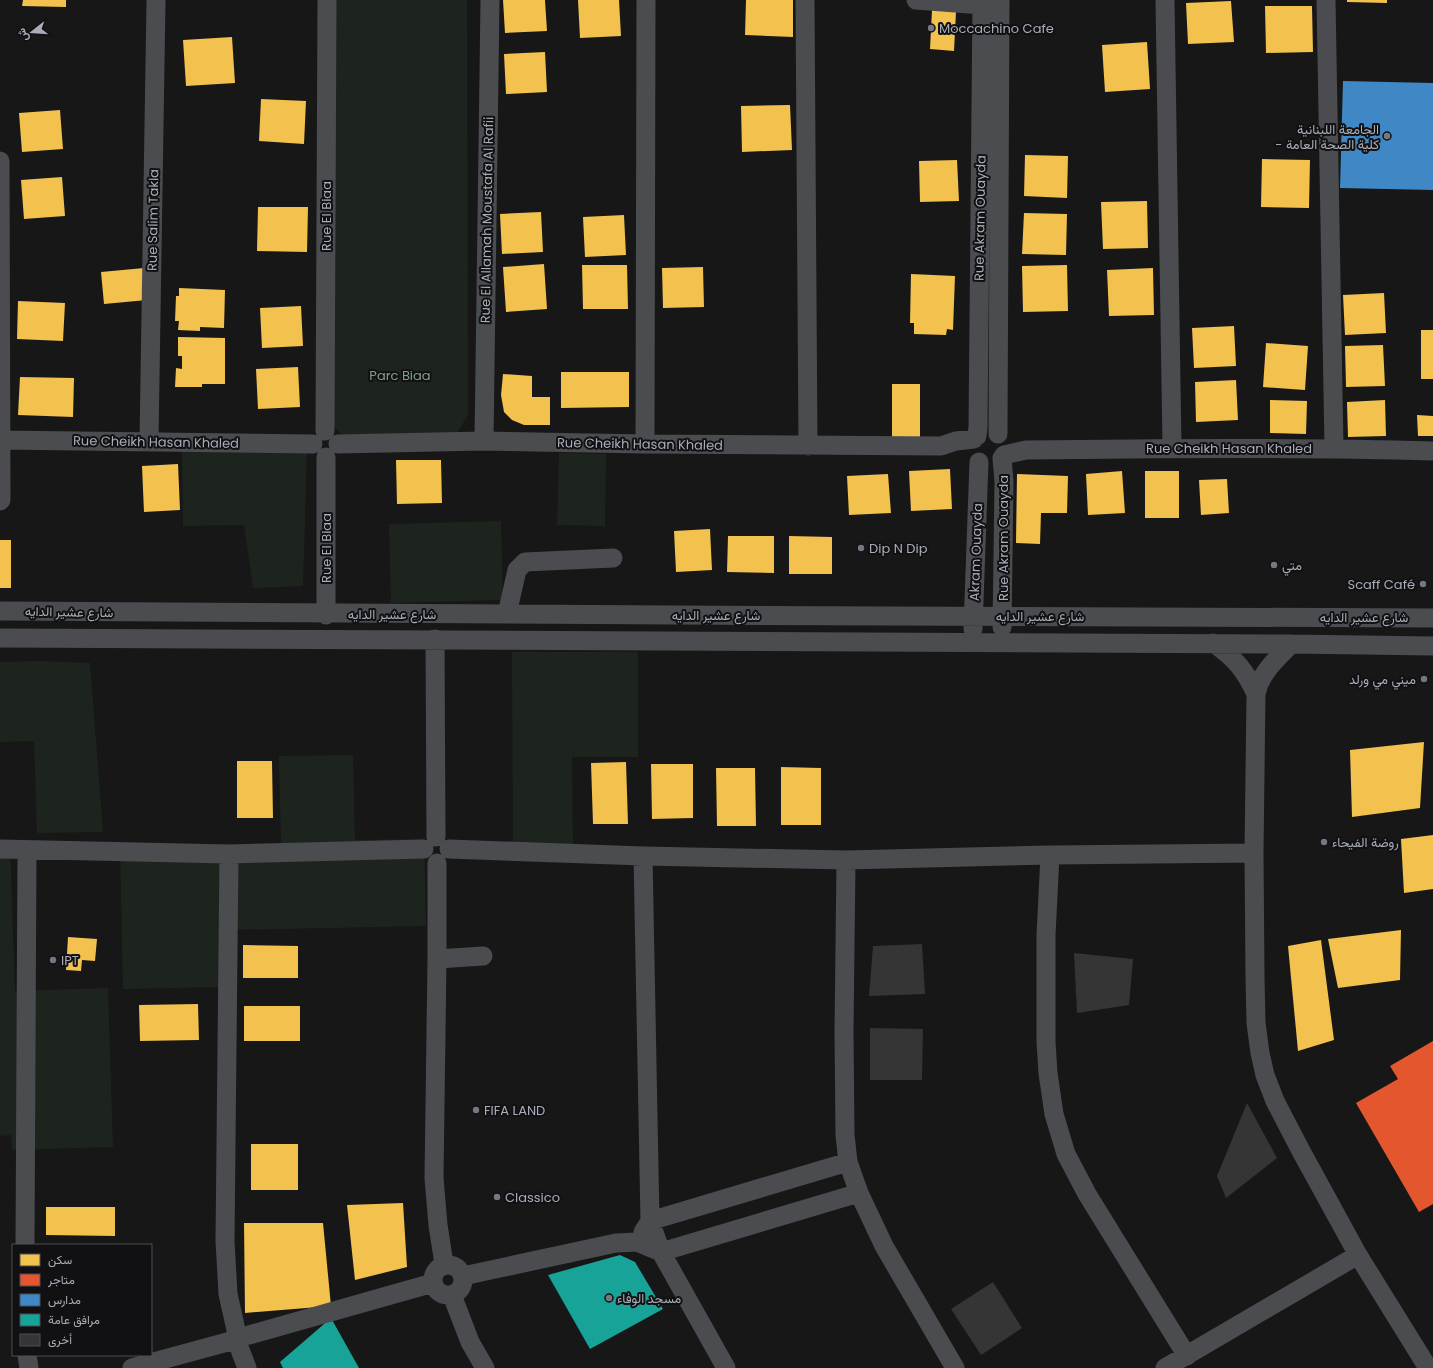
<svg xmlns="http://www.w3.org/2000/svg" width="1433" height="1368" viewBox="0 0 1433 1368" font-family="Poppins,Vazirmatn,sans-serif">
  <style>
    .green { fill: #1d241e }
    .homes { fill: #f2c14e }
    .shops { fill: #e4572e }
    .schools { fill: #3f88c5 }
    .public { fill: #17a398 }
    .building { fill: #353536 }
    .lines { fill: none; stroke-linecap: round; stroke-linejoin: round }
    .minor { stroke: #4b4c50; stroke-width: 19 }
    .poi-dot { fill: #757880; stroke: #111113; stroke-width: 1.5 }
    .labels { text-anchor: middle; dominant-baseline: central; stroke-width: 4; stroke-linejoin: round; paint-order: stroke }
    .poi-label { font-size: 13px; fill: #a8adb8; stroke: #111113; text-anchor: start }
    .street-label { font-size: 13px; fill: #a8adb8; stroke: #111113 }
    .park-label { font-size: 13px; fill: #7fa381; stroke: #111113 }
  </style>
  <rect width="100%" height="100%" fill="#171717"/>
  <path class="green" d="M 334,0 L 467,0 L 468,415 L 452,441 L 353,445 L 331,424 Z
    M 307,448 L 303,586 L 253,588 L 244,525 L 183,526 L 182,449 Z
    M 559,453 L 606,454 L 605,526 L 557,525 Z
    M 501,521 L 503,600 L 391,603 L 389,524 Z
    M 512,652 L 638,652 L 638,757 L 572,757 L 573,848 L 513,848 Z
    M 39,661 L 90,663 L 103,832 L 37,833 L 34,741 L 0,742 L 0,662 Z
    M 353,755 L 355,840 L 424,839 L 426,926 L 223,930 L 224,987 L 123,989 L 120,848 L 281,845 L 279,756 Z
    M 10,843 L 15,991 L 108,988 L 113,1147 L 12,1150 L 11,1135 L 0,1136 L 0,844 Z"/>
  <path class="homes" d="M 23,0 L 66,0 L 66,7 L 22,6 Z
    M 503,0 L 545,0 L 547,31 L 505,33 Z
    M 578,0 L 619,0 L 621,36 L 580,38 Z
    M 746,0 L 793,0 L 793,37 L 745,35 Z
    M 1347,0 L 1387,0 L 1387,3 L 1347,2 Z
    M 1231,1 L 1234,42 L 1188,44 L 1186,3 Z
    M 1265,6 L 1312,6 L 1313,52 L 1266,53 Z
    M 932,10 L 956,12 L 954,51 L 930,49 Z
    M 232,37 L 235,83 L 186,86 L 183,40 Z
    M 1147,42 L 1150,89 L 1105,92 L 1102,45 Z
    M 545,52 L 547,92 L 506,94 L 504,54 Z
    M 261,99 L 306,101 L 304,144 L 259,141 Z
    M 790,105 L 792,150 L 742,152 L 741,106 Z
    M 60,110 L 63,149 L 22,152 L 19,113 Z
    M 1025,155 L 1068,156 L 1067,198 L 1024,196 Z
    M 1262,159 L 1310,160 L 1309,208 L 1261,207 Z
    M 957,160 L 959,201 L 920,202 L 919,161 Z
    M 62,177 L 65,216 L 24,219 L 21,180 Z
    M 1147,201 L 1148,248 L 1103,249 L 1101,202 Z
    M 258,207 L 308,207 L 307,252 L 257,251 Z
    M 541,212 L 543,252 L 502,254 L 500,214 Z
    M 1024,213 L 1067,214 L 1066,255 L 1022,254 Z
    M 624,215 L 626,255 L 585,257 L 583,217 Z
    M 544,264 L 547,309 L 506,312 L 503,267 Z
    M 582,265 L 627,265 L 628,309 L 583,309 Z
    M 1067,265 L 1068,311 L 1023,312 L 1022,266 Z
    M 703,267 L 704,307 L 663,308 L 662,268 Z
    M 144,268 L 147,300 L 104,304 L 101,272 Z
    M 1153,268 L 1154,315 L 1109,316 L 1107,270 Z
    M 911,274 L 955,276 L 953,330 L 947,329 L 946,335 L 914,334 L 914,323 L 910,323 Z
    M 179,288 L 225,290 L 224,328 L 200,327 L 200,331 L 178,330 L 179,321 L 175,321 L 176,296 L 179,296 Z
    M 1384,293 L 1386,333 L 1345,335 L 1343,295 Z
    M 18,301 L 65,303 L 63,341 L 17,339 Z
    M 301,306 L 303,346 L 262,348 L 260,308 Z
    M 1234,326 L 1236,366 L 1194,368 L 1192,328 Z
    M 1421,330 L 1433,330 L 1433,379 L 1421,379 Z
    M 178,337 L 225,338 L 225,384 L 202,384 L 202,387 L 175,387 L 176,368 L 182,369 L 182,356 L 178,356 Z
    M 1266,343 L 1308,346 L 1305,390 L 1263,387 Z
    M 1383,345 L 1385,386 L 1346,387 L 1345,346 Z
    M 298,367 L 300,407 L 258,409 L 256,369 Z
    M 561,372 L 629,372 L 629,407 L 561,408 Z
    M 503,374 L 532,376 L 532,397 L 550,397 L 550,425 L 524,425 L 512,420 L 504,412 L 501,395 Z
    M 20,377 L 74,378 L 73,417 L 18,415 Z
    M 1236,380 L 1238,420 L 1196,422 L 1195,382 Z
    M 892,384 L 920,384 L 920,438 L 892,438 Z
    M 1270,400 L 1307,401 L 1306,434 L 1270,433 Z
    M 1385,400 L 1386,436 L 1348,437 L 1347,402 Z
    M 1417,415 L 1433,416 L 1433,436 L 1418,436 Z
    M 396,460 L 441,460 L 442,503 L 397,504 Z
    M 178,464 L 180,510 L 144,512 L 142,466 Z
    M 950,469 L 952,509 L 911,511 L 909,471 Z
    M 1122,471 L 1125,513 L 1088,515 L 1086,474 Z
    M 1145,471 L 1179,471 L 1179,518 L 1145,518 Z
    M 888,474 L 891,513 L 849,515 L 847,476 Z
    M 1017,474 L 1068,476 L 1067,513 L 1041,513 L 1040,544 L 1016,543 Z
    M 1227,479 L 1229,513 L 1201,515 L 1199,480 Z
    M 710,529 L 712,570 L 676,572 L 674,531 Z
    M 728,536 L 774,536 L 774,573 L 727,572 Z
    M 789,536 L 832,537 L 832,574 L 789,574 Z
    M 0,540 L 11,540 L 11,588 L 0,588 Z
    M 1424,742 L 1420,808 L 1352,817 L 1350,750 Z
    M 237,761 L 272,761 L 273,818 L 237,818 Z
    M 626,762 L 628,824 L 593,824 L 591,763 Z
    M 651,764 L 693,764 L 693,818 L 652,819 Z
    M 781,767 L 821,768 L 821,825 L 781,825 Z
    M 716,768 L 755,768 L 756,826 L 717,826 Z
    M 1433,835 L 1433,889 L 1404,893 L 1401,839 Z
    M 1401,930 L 1400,980 L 1338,988 L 1328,939 Z
    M 68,937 L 97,939 L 95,961 L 82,960 L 81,971 L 66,970 Z
    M 1321,940 L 1334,1040 L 1298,1051 L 1288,946 Z
    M 243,945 L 298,946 L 298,978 L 243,978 Z
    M 198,1004 L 199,1040 L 140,1041 L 139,1005 Z
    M 244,1006 L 300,1006 L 300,1041 L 244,1041 Z
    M 251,1144 L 298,1144 L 298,1190 L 251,1190 Z
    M 403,1203 L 407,1267 L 355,1280 L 347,1205 Z
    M 46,1207 L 115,1207 L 115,1236 L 46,1235 Z
    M 244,1223 L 323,1223 L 331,1306 L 245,1313 Z"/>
  <path class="shops" d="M 1433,1041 L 1433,1204 L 1419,1212 L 1356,1103 L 1398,1079 L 1390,1066 Z"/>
  <path class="schools" d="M 1343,81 L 1433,83 L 1433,190 L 1340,188 Z"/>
  <path class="public" d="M 620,1255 L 635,1262 L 663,1309 L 590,1349 L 548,1275 Z
    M 331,1318 L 359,1368 L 283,1368 L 280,1362 Z"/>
  <path class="building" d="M 922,944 L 925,994 L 869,996 L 873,946 Z
    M 1074,953 L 1133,959 L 1129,1005 L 1077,1013 Z
    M 870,1028 L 923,1029 L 922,1080 L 870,1080 Z
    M 1247,1103 L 1277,1158 L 1226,1198 L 1217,1176 Z
    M 993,1282 L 1022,1328 L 981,1355 L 951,1309 Z"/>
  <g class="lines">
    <path class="minor" d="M 805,0 L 808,446
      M 916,0 L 982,5
      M 1165,0 L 1172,448
      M 1326,0 L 1334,448
      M 0,161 L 1,500 L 0,501
      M 325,431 L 327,0
      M 998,434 L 1000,0
      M 977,436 L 978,427 L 982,0
      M 0,440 L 313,444
      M 149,441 L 156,0
      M 484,441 L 490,0
      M 338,444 L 484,441 L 645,444 L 941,446 L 956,441 L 974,439
      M 645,444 L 646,0
      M 1004,455 L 1026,450 C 1162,448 1297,447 1433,451
      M 326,457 L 326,615
      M 1002,458 L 1004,482 L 1002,627
      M 0,611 C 478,616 955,615 1433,618
      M 507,614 L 517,570 L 525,562 L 613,558
      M 973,629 L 979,462
      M 0,638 L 1291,644 L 1433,646
      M 435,639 L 436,837
      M 1213,643 C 1235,658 1245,670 1256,694
      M 1291,644 C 1277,659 1260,673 1256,694 L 1254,853 L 1255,977 L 1256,1023 L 1260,1053 L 1265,1075 L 1275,1101 L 1301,1151 L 1358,1255 L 1428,1368
      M 0,849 L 229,854 L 424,849
      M 449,849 L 643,856 L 846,860 L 1050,855 L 1254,853
      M 229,854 L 225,1241 L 228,1294 L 236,1330
      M 1050,855 L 1046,935 L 1046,1042 L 1048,1073 L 1054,1114 L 1066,1154 L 1087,1194 L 1187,1356
      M 643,856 L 650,1221 L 661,1252 L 726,1368
      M 846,860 L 844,1032 L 845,1135 L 848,1162 L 859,1193 L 884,1246 L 955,1368
      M 437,863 L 437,959 L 434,1178 L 438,1225 L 444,1264
      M 437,959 L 483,956
      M 643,1232 L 650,1221 L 848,1162
      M 25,1245 L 27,850
      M433 1280a15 15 0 1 1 30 0a15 15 0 1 1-30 0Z
      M 463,1276 L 616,1243 L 637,1242 L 661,1252 L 859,1193
      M 452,1295 L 470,1342 L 485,1368
      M 249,1335 L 433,1283
      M 239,1347 L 247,1368
      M 27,1355 L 29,1368
      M 132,1368 L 231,1341
      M 1165,1368 L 1358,1255"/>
  </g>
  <g class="poi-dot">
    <circle cx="931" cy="28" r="4"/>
    <circle cx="1387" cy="136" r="4"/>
    <circle cx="861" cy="548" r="4"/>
    <circle cx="1274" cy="565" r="4"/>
    <circle cx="1423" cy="584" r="4"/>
    <circle cx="1424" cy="679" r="4"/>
    <circle cx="1324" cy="842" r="4"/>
    <circle cx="53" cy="960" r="4"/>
    <circle cx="476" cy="1110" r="4"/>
    <circle cx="497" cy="1197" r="4"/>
    <circle cx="609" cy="1298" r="4"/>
  </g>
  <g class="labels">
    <g class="poi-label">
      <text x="939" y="28">Moccachino Cafe</text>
      <text x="1379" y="129" text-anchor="end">الجامعة اللبنانية<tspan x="1379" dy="15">- كلية الصحة العامة</tspan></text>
      <text x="869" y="548">Dip N Dip</text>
      <text x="1282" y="565">متي</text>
      <text x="1415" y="584" text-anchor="end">Scaff Café</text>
      <text x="1416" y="679" text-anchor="end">ميني مي ورلد</text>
      <text x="1332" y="842">روضة الفيحاء</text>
      <text x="61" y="960">IPT</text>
      <text x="484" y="1110">FIFA LAND</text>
      <text x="505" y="1197">Classico</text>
      <text x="617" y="1298">مسجد الوفاء</text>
    </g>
    <g class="street-label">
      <text transform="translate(326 216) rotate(-90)">Rue El Biaa</text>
      <text transform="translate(980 218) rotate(-89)">Rue Akram Ouayda</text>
      <text transform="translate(153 220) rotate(-89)">Rue Salim Takla</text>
      <text transform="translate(487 220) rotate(-89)">Rue El Allamah Moustafa Al Rafii</text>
      <text transform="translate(156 442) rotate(1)">Rue Cheikh Hasan Khaled</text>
      <text transform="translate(640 444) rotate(1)">Rue Cheikh Hasan Khaled</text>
      <text x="1229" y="448">Rue Cheikh Hasan Khaled</text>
      <text transform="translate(1003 538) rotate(-90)">Rue Akram Ouayda</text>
      <text transform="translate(326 548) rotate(-90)">Rue El Biaa</text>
      <text transform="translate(976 552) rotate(-88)">Akram Ouayda</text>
      <text transform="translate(69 612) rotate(1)">شارع عشير الدايه</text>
      <text x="392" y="614">شارع عشير الدايه</text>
      <text x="716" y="615">شارع عشير الدايه</text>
      <text x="1040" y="616">شارع عشير الدايه</text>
      <text x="1364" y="617">شارع عشير الدايه</text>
    </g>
    <g class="park-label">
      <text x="400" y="375">Parc Biaa</text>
    </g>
  </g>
  <rect x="12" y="1244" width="140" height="112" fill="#111113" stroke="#4d4f55"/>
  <rect x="20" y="1254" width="20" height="12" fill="#f2c14e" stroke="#4d4f55"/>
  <text x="48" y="1264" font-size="12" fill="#a8adb8">سكن</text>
  <rect x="20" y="1274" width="20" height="12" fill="#e4572e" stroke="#4d4f55"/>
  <text x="48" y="1284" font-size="12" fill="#a8adb8">متاجر</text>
  <rect x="20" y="1294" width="20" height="12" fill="#3f88c5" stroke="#4d4f55"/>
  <text x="48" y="1304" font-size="12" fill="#a8adb8">مدارس</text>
  <rect x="20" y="1314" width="20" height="12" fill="#17a398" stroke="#4d4f55"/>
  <text x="48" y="1324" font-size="12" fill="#a8adb8">مرافق عامة</text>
  <rect x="20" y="1334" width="20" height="12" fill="#353536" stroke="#4d4f55"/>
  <text x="48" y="1344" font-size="12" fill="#a8adb8">أخرى</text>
  <g transform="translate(32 32) rotate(253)" stroke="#111113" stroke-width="3" paint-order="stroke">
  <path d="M0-3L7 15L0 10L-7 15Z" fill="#a8adb8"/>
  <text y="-6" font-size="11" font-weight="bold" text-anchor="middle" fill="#a8adb8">ش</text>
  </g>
</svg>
